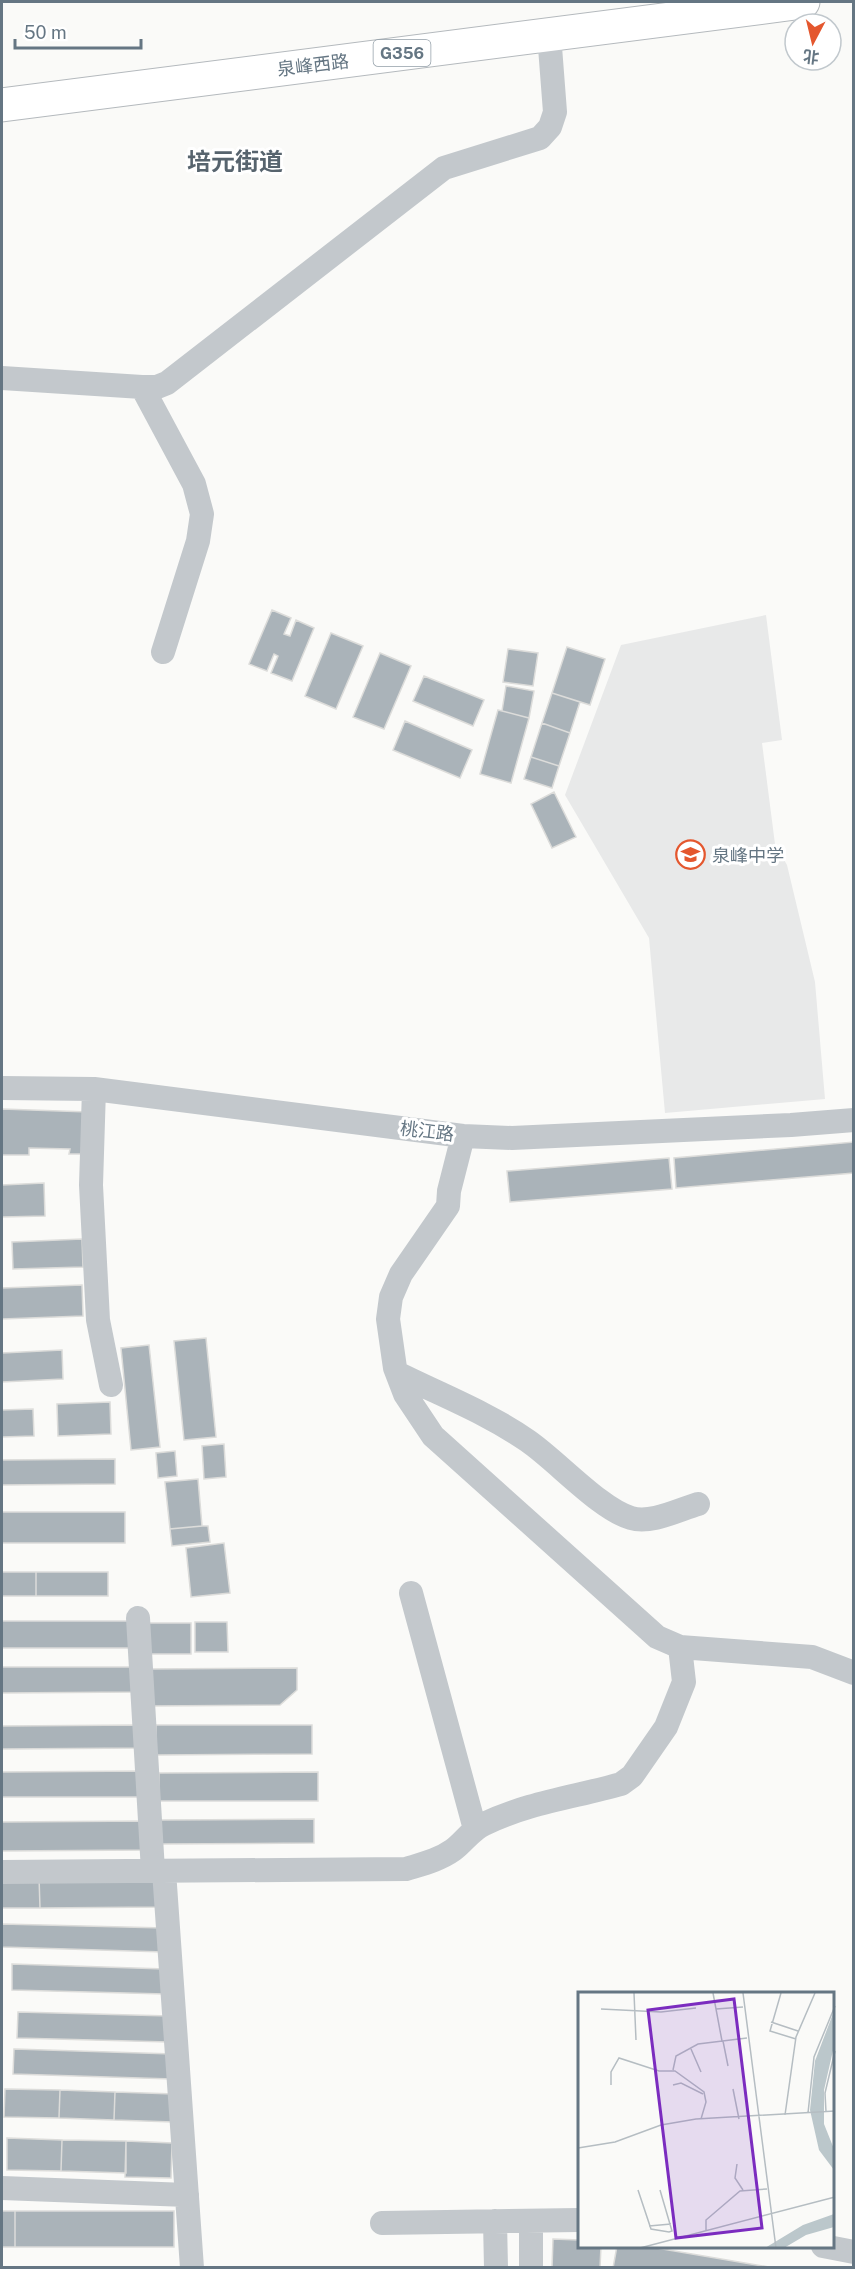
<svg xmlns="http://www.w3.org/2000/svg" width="855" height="2269" viewBox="0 0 855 2269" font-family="'Public Sans','Noto Sans SC',sans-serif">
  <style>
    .built { fill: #e8e9e9 }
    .building { fill: #aab3b9; stroke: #dcdcda; stroke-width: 1.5 }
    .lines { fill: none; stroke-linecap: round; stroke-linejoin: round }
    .highway-casing { stroke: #b4b9bd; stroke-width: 35 }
    .minor { stroke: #c3c8cc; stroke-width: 24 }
    .highway { stroke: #fff; stroke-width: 33 }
    .labels { text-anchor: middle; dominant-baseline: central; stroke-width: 6; stroke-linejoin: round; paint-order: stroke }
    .shield { fill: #fff; stroke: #939fa8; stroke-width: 1.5 }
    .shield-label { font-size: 16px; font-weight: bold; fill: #657683 }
    .street-label { font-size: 18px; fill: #657683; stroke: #fff }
    .poi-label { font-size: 18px; fill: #657683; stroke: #fff; text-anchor: start }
    .district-label { font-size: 24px; font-weight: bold; fill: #57646e; stroke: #fff }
    .inset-road { fill: none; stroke: #b5bdc2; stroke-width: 1.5 }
    .view { fill: #7b2cbf; fill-opacity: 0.15; stroke: #7b2cbf; stroke-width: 3 }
    .inset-edge { fill: none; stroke: #657683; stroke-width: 3 }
  </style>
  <rect width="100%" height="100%" fill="#fafaf8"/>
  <path class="built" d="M 766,615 L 782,740 L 762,743 L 775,844 L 787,865 L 815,982 L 825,1099 L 665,1113 L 649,938 L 565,795 L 621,645 Z"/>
  <path class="building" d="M 272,610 L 291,618 L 284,634 L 290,636 L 296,620 L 314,628 L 292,681 L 271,673 L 278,656 L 274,654 L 267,671 L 249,664 Z
    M 331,633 L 363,646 L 336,709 L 305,696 Z
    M 567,647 L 605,659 L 590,705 L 552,693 Z
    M 508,649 L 538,653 L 533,686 L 503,682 Z
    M 380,653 L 411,666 L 384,729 L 353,717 Z
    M 424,676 L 484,700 L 473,726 L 413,701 Z
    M 506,686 L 534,691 L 529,718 L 502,711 Z
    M 552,693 L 580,702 L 570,733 L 542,723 Z
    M 498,710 L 529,718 L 511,783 L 480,774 Z
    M 405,721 L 472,750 L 460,778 L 393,750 Z
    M 542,723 L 570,733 L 559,766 L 531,757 Z
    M 531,757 L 559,766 L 552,788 L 524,779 Z
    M 554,792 L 576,837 L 552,848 L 531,804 Z
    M 2,1109 L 89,1112 L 88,1154 L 69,1154 L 70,1149 L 29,1148 L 29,1155 L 2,1155 Z
    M 854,1142 L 854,1173 L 676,1188 L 674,1158 Z
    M 669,1158 L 672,1189 L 510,1202 L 507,1171 Z
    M 44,1183 L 45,1216 L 2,1217 L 2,1185 Z
    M 82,1239 L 83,1267 L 13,1269 L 12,1242 Z
    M 82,1285 L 83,1316 L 2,1319 L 2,1288 Z
    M 206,1338 L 216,1437 L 184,1440 L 174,1341 Z
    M 149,1345 L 160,1447 L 131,1450 L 121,1348 Z
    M 62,1350 L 63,1379 L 2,1382 L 2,1353 Z
    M 110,1402 L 111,1434 L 58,1436 L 57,1404 Z
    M 33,1409 L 34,1436 L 2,1437 L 2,1410 Z
    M 224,1444 L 226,1477 L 204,1479 L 202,1446 Z
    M 175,1451 L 177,1476 L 158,1478 L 156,1453 Z
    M 115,1459 L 115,1484 L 2,1485 L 2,1460 Z
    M 198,1479 L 202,1526 L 170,1529 L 165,1482 Z
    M 2,1512 L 125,1512 L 125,1543 L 2,1543 Z
    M 202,1526 L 208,1526 L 210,1542 L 172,1546 L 170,1529 Z
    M 224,1543 L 230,1593 L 191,1597 L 186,1548 Z
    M 2,1572 L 36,1572 L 36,1596 L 2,1596 Z
    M 36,1572 L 108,1572 L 108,1596 L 36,1596 Z
    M 2,1621 L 131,1621 L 131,1648 L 2,1648 Z
    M 195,1622 L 227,1622 L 228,1652 L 195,1652 Z
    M 147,1623 L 191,1623 L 191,1654 L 147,1654 Z
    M 2,1667 L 136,1667 L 136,1692 L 2,1693 Z
    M 297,1668 L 297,1690 L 280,1705 L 150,1706 L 150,1669 Z
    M 140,1725 L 140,1748 L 2,1749 L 2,1726 Z
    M 156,1725 L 312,1725 L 312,1754 L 156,1755 Z
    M 144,1771 L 144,1797 L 2,1797 L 2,1772 Z
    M 318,1772 L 318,1801 L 159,1801 L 159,1773 Z
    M 314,1819 L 314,1843 L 160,1844 L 160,1820 Z
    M 147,1821 L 147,1850 L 2,1851 L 2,1822 Z
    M 2,1877 L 39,1877 L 40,1908 L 2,1908 Z
    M 39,1877 L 159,1877 L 159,1907 L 40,1908 Z
    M 2,1924 L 165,1928 L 164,1952 L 2,1947 Z
    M 12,1964 L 165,1969 L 165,1994 L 12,1990 Z
    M 18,2012 L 170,2016 L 169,2042 L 17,2038 Z
    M 14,2049 L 173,2054 L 172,2079 L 13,2074 Z
    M 5,2089 L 60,2090 L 59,2118 L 4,2117 Z
    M 60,2090 L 115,2092 L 114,2120 L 59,2118 Z
    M 115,2092 L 174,2094 L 173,2122 L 114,2120 Z
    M 7,2138 L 62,2140 L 61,2171 L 7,2170 Z
    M 62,2140 L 126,2141 L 126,2173 L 61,2171 Z
    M 126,2141 L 172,2143 L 171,2178 L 125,2177 Z
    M 2,2211 L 15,2211 L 15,2247 L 2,2247 Z
    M 15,2211 L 174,2211 L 174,2247 L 15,2247 Z
    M 553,2239 L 579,2240 L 579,2246 L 601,2246 L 600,2268 L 552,2268 Z
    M 617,2246 L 645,2246 L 769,2267 L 613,2268 Z"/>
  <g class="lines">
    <defs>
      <path id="highway" d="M 2,105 L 803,2"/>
    </defs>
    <use href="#highway" class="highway-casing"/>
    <path class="minor" d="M 2,378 L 142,387 L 157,387 L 167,383 L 444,168 L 540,138 L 550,127 L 555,112 L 549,34
      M 142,387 L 194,484 L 202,514 L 198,541 L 163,652
      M 2,1088 L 94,1089 L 463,1136 L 512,1138 L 791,1125 L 854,1120
      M 94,1089 L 91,1185 L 98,1320 L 111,1385
      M 463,1136 L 449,1191 L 448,1206 L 401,1274 L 391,1297 L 388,1319 L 395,1368 L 405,1394 L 433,1436 L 657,1637 L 680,1647 L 812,1657 L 854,1673
      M 397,1373 C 441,1395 488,1413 528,1441 C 557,1461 600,1509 631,1518 C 651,1524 678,1510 698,1504
      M 411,1593 L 475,1829
      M 138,1618 L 153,1871
      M 164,1871 L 192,2268
      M 2,1872 L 406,1869 C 422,1864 439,1860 453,1850 C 464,1842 471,1830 484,1824 C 527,1803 575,1797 621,1784 L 632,1776 L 666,1727 L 684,1682 L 680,1647
      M 2,2188 L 187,2195
      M 495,2221 L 496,2268
      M 531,2221 L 531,2268
      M 382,2223 L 579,2220
      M 823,2246 L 854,2252"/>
    <use href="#highway" class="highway"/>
  </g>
  <defs>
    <symbol id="school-ring" viewBox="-11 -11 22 22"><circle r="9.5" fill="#fff" stroke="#e4572e" stroke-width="1.5"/><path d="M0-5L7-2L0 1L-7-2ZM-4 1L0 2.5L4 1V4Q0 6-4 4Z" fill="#e4572e"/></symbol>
  </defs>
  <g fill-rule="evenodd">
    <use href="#school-ring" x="674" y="838" width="33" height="33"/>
  </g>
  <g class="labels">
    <rect class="shield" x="373.5" y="40" width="57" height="26" rx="4.5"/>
    <g class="shield-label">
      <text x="402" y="53">G356</text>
    </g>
    <g class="street-label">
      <text transform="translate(313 65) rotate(-7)">泉峰西路</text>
      <text transform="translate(427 1131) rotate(7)">桃江路</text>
    </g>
    <g class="poi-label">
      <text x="712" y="855">泉峰中学</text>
    </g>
    <g class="district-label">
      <text x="235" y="161">培元街道</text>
    </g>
  </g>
  <g transform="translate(578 1992)">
    <rect width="256" height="256" fill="#fafaf8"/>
    <path d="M 256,19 L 256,54 L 246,98 L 246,132 L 256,157 L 256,178 L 241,158 L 232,118 L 237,69 ZM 256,222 L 256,235 L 228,243 L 206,256 L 187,256 L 225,233 Z" fill="#bbc7cb"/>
    <path class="inset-road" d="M 56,1 L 58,48M 135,1 L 144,49M 165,1 L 198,256M 203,1 L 192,39 L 218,47M 23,17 L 83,20 L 118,16M 138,17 L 165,15M 193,30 L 220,39M 145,49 L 150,74M 113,57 L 123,80M 95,78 L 98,64 L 120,52 L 169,46M 33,93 L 33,80 L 41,66 L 81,79 L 97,79 L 126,100 L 128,110 L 123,127M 95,93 L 103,91 L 125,102M 155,97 L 161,127M 248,120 L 247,101 L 257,59M 230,121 L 236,65 L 257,14M 207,123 L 218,45 L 237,1M 0,156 L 37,150 L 83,133 L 118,127 L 257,119M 159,172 L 157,186 L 165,198M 60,198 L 73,237 L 91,240 L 94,239 L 82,198M 71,234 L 93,232M 128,239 L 128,228 L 162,199 L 189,197M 62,256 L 257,205"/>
    <path class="view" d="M 156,7 L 184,236 L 98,246 L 70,18 Z"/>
    <rect width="256" height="256" class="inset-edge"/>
  </g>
  <rect width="855" height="2269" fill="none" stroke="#657683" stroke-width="6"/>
  <g transform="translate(813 42) rotate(187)"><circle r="28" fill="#ffffff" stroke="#c1c8cd" stroke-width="1.5"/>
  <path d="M0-4.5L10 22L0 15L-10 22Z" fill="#e4572e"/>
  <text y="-9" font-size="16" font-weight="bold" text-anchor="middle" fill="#657683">北</text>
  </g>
  <path d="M15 39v9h126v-9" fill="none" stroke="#657683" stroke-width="3"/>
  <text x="24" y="39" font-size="18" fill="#657683" stroke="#ffffff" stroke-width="4.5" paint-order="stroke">50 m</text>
</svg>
